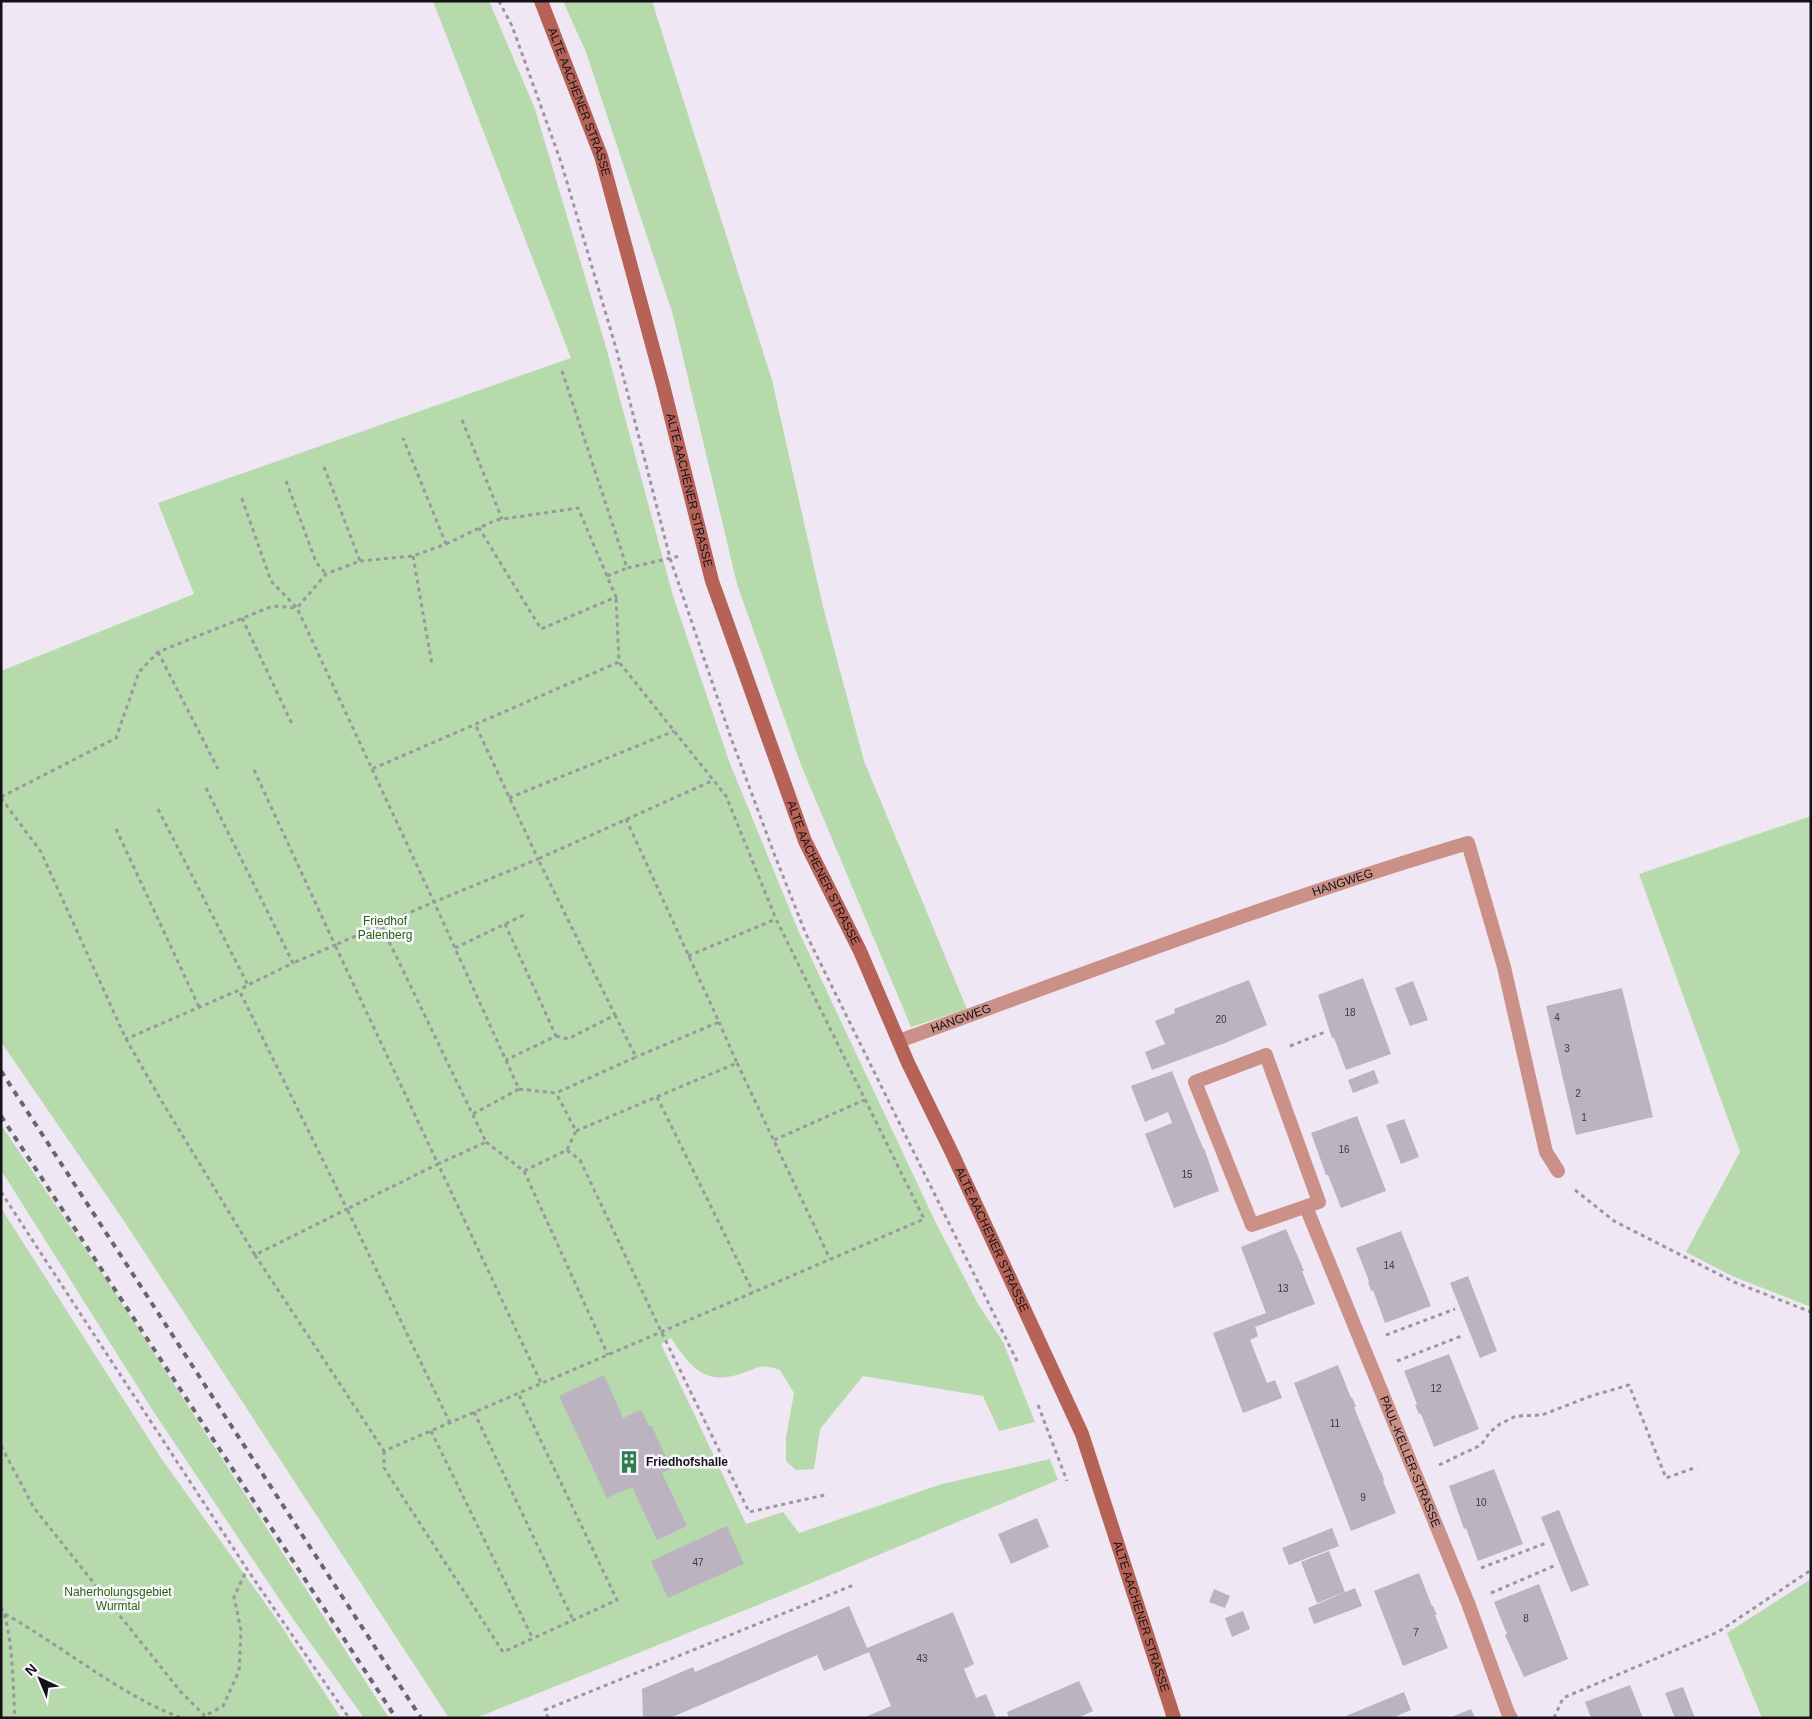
<svg xmlns="http://www.w3.org/2000/svg" width="1812" height="1719" viewBox="0 0 1812 1719" font-family="Arial,sans-serif">
  <style>
    .green { fill: #b6daab }
    .building { fill: #bbb4c0 }
    .lines { fill: none; stroke-linecap: round; stroke-linejoin: round }
    .path { stroke: #9b969f; stroke-width: 3; stroke-dasharray: 4 4; stroke-linecap: butt }
    .service { stroke: #cb9087; stroke-width: 14 }
    .minor { stroke: #cb9087; stroke-width: 14 }
    .secondary { stroke: #b66257; stroke-width: 14 }
    .rail { stroke: #69656c; stroke-width: 4; stroke-dasharray: 6 6; stroke-linecap: butt }
    .labels { text-anchor: middle; dominant-baseline: central; stroke-width: 5; stroke-linejoin: round; paint-order: stroke }
    .number-label { font-size: 10px; fill: #3e3a40 }
    .street-label { font-size: 12px; fill: #141216; stroke: #faf6fe }
    .park-label { font-size: 12px; fill: #27650b; stroke: #faf6fe }
    .poi-label { font-size: 12px; font-weight: bold; fill: #141216; stroke: #faf6fe; text-anchor: start }
  </style>
  <rect width="100%" height="100%" fill="#efe8f4"/>
  <path class="green" d="M 433,1 L 489,1 L 535,109 L 606,347 L 673,596 L 729,761 L 798,930 L 935,1221 L 978,1304 L 1003,1342 L 1035,1422 L 999,1431 L 983,1396 L 863,1376 L 820,1429 L 814,1469 L 796,1470 L 786,1461 L 786,1437 L 794,1393 L 780,1370 C 758,1363 761,1368 740,1374 C 704,1386 689,1365 671,1338 L 661,1344 L 746,1524 L 783,1512 L 799,1533 L 942,1484 L 1050,1459 L 1058,1480 L 780,1596 L 476,1718 L 449,1718 L 124,1221 L 1,1042 L 1,671 L 194,594 L 158,503 L 571,358 Z
    M 563,1 L 652,1 L 772,380 L 823,607 L 864,761 L 967,1009 L 911,1027 L 801,765 L 737,584 L 673,315 L 586,52 Z
    M 1811,816 L 1811,1307 L 1732,1276 L 1686,1252 L 1740,1152 L 1639,874 Z
    M 1,1125 L 112,1288 L 389,1718 L 364,1718 L 286,1609 L 153,1411 L 1,1170 Z
    M 1,1208 L 161,1458 L 280,1624 L 341,1718 L 1,1718 Z
    M 1811,1579 L 1811,1718 L 1762,1718 L 1727,1633 Z"/>
  <path class="building" d="M 1363,978 L 1391,1054 L 1346,1070 L 1334,1038 L 1332,1038 L 1318,995 Z
    M 1249,980 L 1267,1025 L 1225,1043 L 1152,1070 L 1145,1052 L 1165,1044 L 1155,1021 L 1175,1013 L 1174,1009 Z
    M 1413,981 L 1428,1020 L 1410,1026 L 1395,988 Z
    M 1622,988 L 1653,1117 L 1576,1135 L 1546,1006 Z
    M 1374,1070 L 1379,1083 L 1353,1093 L 1348,1080 Z
    M 1172,1071 L 1203,1148 L 1204,1148 L 1219,1191 L 1174,1208 L 1145,1134 L 1172,1123 L 1168,1112 L 1145,1122 L 1131,1086 Z
    M 1357,1116 L 1386,1191 L 1341,1208 L 1328,1175 L 1326,1175 L 1311,1133 Z
    M 1404,1119 L 1419,1157 L 1401,1164 L 1386,1125 Z
    M 1286,1229 L 1304,1271 L 1302,1271 L 1315,1304 L 1255,1327 L 1258,1336 L 1250,1340 L 1267,1383 L 1275,1380 L 1282,1398 L 1243,1413 L 1213,1333 L 1266,1313 L 1241,1247 Z
    M 1401,1231 L 1431,1306 L 1385,1323 L 1373,1290 L 1371,1291 L 1368,1282 L 1369,1281 L 1356,1248 Z
    M 1468,1276 L 1497,1351 L 1480,1358 L 1450,1283 Z
    M 1449,1354 L 1479,1429 L 1434,1447 L 1421,1414 L 1419,1414 L 1415,1405 L 1417,1404 L 1404,1371 Z
    M 1338,1365 L 1351,1398 L 1352,1397 L 1356,1407 L 1354,1407 L 1380,1471 L 1381,1471 L 1384,1480 L 1383,1481 L 1396,1513 L 1351,1531 L 1294,1383 Z
    M 604,1375 L 623,1418 L 641,1410 L 649,1426 L 652,1426 L 671,1469 L 662,1473 L 687,1526 L 657,1540 L 632,1487 L 607,1498 L 559,1396 Z
    M 1494,1469 L 1523,1544 L 1478,1561 L 1466,1528 L 1464,1529 L 1449,1486 Z
    M 1559,1510 L 1589,1585 L 1571,1592 L 1541,1517 Z
    M 1037,1518 L 1049,1547 L 1011,1564 L 998,1534 Z
    M 727,1526 L 744,1564 L 668,1598 L 651,1561 Z
    M 1332,1528 L 1339,1546 L 1289,1565 L 1282,1548 Z
    M 1329,1551 L 1345,1592 L 1317,1603 L 1301,1562 Z
    M 1419,1573 L 1432,1606 L 1433,1606 L 1437,1615 L 1435,1615 L 1448,1648 L 1403,1666 L 1374,1591 Z
    M 1539,1584 L 1568,1659 L 1524,1677 L 1505,1635 L 1507,1634 L 1494,1602 Z
    M 1355,1588 L 1362,1606 L 1314,1624 L 1308,1608 Z
    M 1214,1589 L 1230,1596 L 1225,1608 L 1209,1602 Z
    M 849,1606 L 867,1648 L 953,1612 L 974,1664 L 964,1669 L 976,1698 L 986,1694 L 996,1718 L 863,1718 L 891,1706 L 869,1652 L 824,1671 L 817,1655 L 670,1718 L 643,1718 L 642,1689 L 693,1667 L 695,1672 Z
    M 1243,1611 L 1250,1629 L 1232,1637 L 1225,1618 Z
    M 1079,1681 L 1093,1711 L 1078,1718 L 1009,1718 L 1007,1712 Z
    M 1630,1685 L 1643,1718 L 1591,1718 L 1585,1702 Z
    M 1683,1687 L 1695,1718 L 1675,1718 L 1665,1693 Z
    M 1404,1692 L 1411,1710 L 1392,1718 L 1341,1718 Z
    M 1471,1709 L 1475,1718 L 1449,1718 Z"/>
  <g class="lines">
    <path class="path" d="M 499,1 L 512,26 L 561,162 L 616,348 L 670,558 L 731,738 L 775,856 L 806,934 L 1018,1363
      M 562,371 L 627,568 L 680,556
      M 462,420 L 502,519
      M 324,467 L 360,561 L 326,574 L 297,608 L 372,769 L 619,662 L 616,597
      M 286,481 L 316,562 L 326,574
      M 446,544 L 496,520 L 578,508 L 616,597 L 541,629 L 479,528
      M 413,556 L 432,665
      M 360,561 L 413,556 L 446,544 L 403,438
      M 607,576 L 627,568
      M 242,618 L 293,726
      M 158,652 L 218,769
      M 372,769 L 434,902 L 335,945 L 438,1164 L 486,1142 L 381,925
      M 254,770 L 335,945 L 293,963
      M 206,788 L 293,963 L 248,985
      M 1,797 L 116,738 L 139,672 L 158,652 L 273,606 L 297,608 L 271,581 L 241,496
      M 1,798 L 41,852 L 126,1039 L 161,1100 L 255,1255 L 347,1209 L 239,990 L 126,1039
      M 509,798 L 674,731
      M 158,809 L 248,985 L 239,990
      M 626,819 L 719,1022 L 636,1057
      M 116,829 L 199,1007
      M 505,924 L 556,1036 L 506,1060
      M 455,948 L 526,914
      M 688,956 L 776,919
      M 556,1036 L 568,1039 L 615,1015 L 538,859 L 714,780
      M 1290,1046 L 1325,1032
      M 737,1063 L 830,1259
      M 519,1089 L 556,1093 L 636,1057 L 615,1015
      M 657,1097 L 753,1292
      M 473,1114 L 519,1089 L 434,902 L 538,859 L 475,724
      M 576,1131 L 737,1063 L 719,1022
      M 774,1140 L 864,1100
      M 486,1142 L 524,1171 L 567,1150 L 576,1131 L 556,1093
      M 567,1150 L 580,1160 L 661,1331 L 749,1512 L 825,1495
      M 524,1171 L 608,1355
      M 1575,1190 L 1614,1221 L 1734,1282 L 1811,1312
      M 1,1192 L 247,1569 L 349,1718
      M 255,1255 L 384,1451 L 924,1219 L 776,919 L 726,796 L 619,662
      M 1386,1335 L 1455,1309
      M 1397,1361 L 1464,1335
      M 1038,1405 L 1067,1481
      M 474,1412 L 573,1620
      M 450,1423 L 347,1209 L 438,1164 L 541,1383
      M 431,1431 L 533,1639
      M 1,1446 L 34,1508 L 180,1691 L 204,1715 L 204,1718
      M 384,1451 L 384,1468 L 503,1652 L 617,1600 L 518,1393
      M 1439,1465 L 1481,1445 L 1490,1432 L 1500,1424 L 1516,1416 L 1542,1415 L 1591,1396 L 1629,1385 L 1666,1478 L 1697,1467
      M 1481,1568 L 1546,1543
      M 1491,1593 L 1556,1565
      M 1,1607 C 13,1630 13,1690 15,1718
      M 5,1614 C 64,1647 117,1693 181,1718
      M 201,1718 L 223,1706 L 239,1671 L 241,1630 L 234,1597 L 247,1569
      M 548,1718 L 545,1710 L 856,1584
      M 1554,1718 L 1563,1698 L 1718,1632 L 1811,1570"/>
    <path class="service" id="s1" d="M 899,1041 C 1087,973 1276,900 1468,843 L 1504,967 L 1546,1152 L 1558,1171"/>
    <g class="minor">
      <path d="M 1266,1055 L 1319,1202 L 1252,1225 L 1195,1082 Z"/>
      <path id="s2" d="M 1306,1207 L 1468,1603 L 1508,1713 L 1511,1718"/>
    </g>
    <path class="secondary" id="s3" d="M 541,1 L 601,156 L 663,385 L 712,581 L 805,841 L 860,951 L 908,1063 L 952,1153 L 1082,1434 L 1174,1718"/>
    <path class="rail" d="M 1,1071 L 421,1718
      M 1,1116 L 396,1718"/>
  </g>
  <defs>
    <symbol id="building-bare" viewBox="-9 -9 18 18"><path d="M-4-6H4V6H1V3H-1V6H-4ZM-2.5-4.3h1.7v1.8h-1.7ZM.8-4.3h1.7v1.8H.8ZM-2.5-1h1.7V.8h-1.7ZM.8-1h1.7V.8H.8Z" fill="#2d7e4e" stroke="#faf6fe" stroke-width="2.5" paint-order="stroke"/></symbol>
  </defs>
  <g fill-rule="evenodd">
    <use href="#building-bare" x="613" y="1446" width="32" height="32"/>
  </g>
  <g class="labels">
    <g class="number-label">
      <text x="1350" y="1012">18</text>
      <text x="1557" y="1017">4</text>
      <text x="1221" y="1019">20</text>
      <text x="1567" y="1048">3</text>
      <text x="1578" y="1093">2</text>
      <text x="1584" y="1117">1</text>
      <text x="1344" y="1149">16</text>
      <text x="1187" y="1174">15</text>
      <text x="1389" y="1265">14</text>
      <text x="1283" y="1288">13</text>
      <text x="1436" y="1388">12</text>
      <text x="1335" y="1423">11</text>
      <text x="1363" y="1497">9</text>
      <text x="1481" y="1502">10</text>
      <text x="698" y="1562">47</text>
      <text x="1526" y="1618">8</text>
      <text x="1416" y="1632">7</text>
      <text x="922" y="1658">43</text>
    </g>
    <g class="street-label">
      <text stroke="none"><textPath href="#s3" startOffset="108">ALTE AACHENER STRASSE</textPath></text>
      <text stroke="none"><textPath href="#s3" startOffset="512">ALTE AACHENER STRASSE</textPath></text>
      <text stroke="none"><textPath href="#s3" startOffset="918">ALTE AACHENER STRASSE</textPath></text>
      <text stroke="none"><textPath href="#s1" startOffset="471">HANGWEG</textPath></text>
      <text stroke="none"><textPath href="#s1" startOffset="66">HANGWEG</textPath></text>
      <text stroke="none"><textPath href="#s3" startOffset="1322">ALTE AACHENER STRASSE</textPath></text>
      <text stroke="none"><textPath href="#s2" startOffset="275">PAUL-KELLER-STRASSE</textPath></text>
      <text stroke="none"><textPath href="#s3" startOffset="1728">ALTE AACHENER STRASSE</textPath></text>
    </g>
    <g class="park-label">
      <text x="385" y="921">Friedhof<tspan x="385" dy="14">Palenberg</tspan></text>
      <text x="118" y="1592">Naherholungsgebiet<tspan x="118" dy="14">Wurmtal</tspan></text>
    </g>
    <g class="poi-label">
      <text x="646" y="1462">Friedhofshalle</text>
    </g>
  </g>
  <rect width="1812" height="1719" fill="none" stroke="#141216" stroke-width="5"/>
  <g transform="translate(40 1679) rotate(316)" stroke="#faf6fe" stroke-width="4" paint-order="stroke">
  <path d="M0-4L9 19L0 12L-9 19Z" fill="#141216"/>
  <text y="-8" font-size="14" font-weight="bold" text-anchor="middle" fill="#141216">N</text>
  </g>
</svg>
